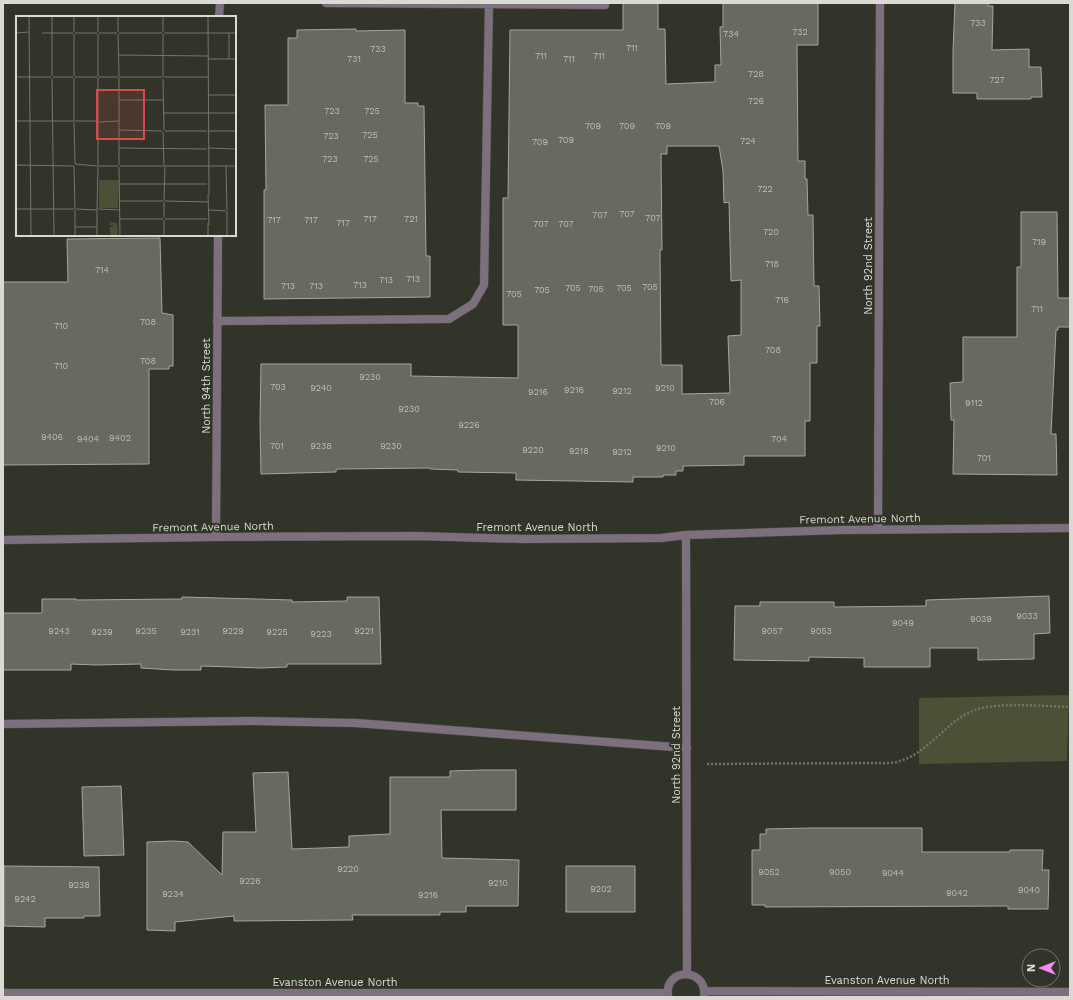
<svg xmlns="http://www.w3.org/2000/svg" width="1073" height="1000" viewBox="0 0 1073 1000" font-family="'Work Sans',sans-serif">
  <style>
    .green { fill: #4c5036 }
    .building { fill: #676a5e; stroke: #a4a79a; fill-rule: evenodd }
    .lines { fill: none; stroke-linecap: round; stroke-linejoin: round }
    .lane-casing { stroke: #505248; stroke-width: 9 }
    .street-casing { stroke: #505248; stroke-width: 9 }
    .path { stroke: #72746b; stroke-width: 2.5; stroke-dasharray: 2 2; stroke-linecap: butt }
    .lane { stroke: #7d6f7d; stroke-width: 8 }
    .street { stroke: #7d6f7d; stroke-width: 8 }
    .labels { text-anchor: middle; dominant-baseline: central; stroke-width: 4; stroke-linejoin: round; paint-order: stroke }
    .number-label { font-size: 9px; fill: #bcbeb6 }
    .street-label { font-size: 11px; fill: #d8dad3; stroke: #323429 }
    .inset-road { fill: none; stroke: #74766d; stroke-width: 1 }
    .view { fill: #d64c4a; fill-opacity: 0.15; stroke: #d64c4a; stroke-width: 2 }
    .inset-edge { fill: none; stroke: #d8dad3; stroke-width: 2 }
  </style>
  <rect width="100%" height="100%" fill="#323429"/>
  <path class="green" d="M 1069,695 L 1067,761 L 919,764 L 919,698 Z"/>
  <path class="building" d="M 623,3 L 658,3 L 658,29 L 665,29 L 666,84 L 715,82 L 715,65 L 721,65 L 720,27 L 723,27 L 723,3 L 818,3 L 818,45 L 797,45 L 798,161 L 805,161 L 805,179 L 807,179 L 808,215 L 813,215 L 814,286 L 819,286 L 820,326 L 817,326 L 817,363 L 810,363 L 810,421 L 805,421 L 805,456 L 744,456 L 744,465 L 683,466 L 683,471 L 676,471 L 676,475 L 663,475 L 663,477 L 633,477 L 633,482 L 516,480 L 516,473 L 458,472 L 458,470 L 430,469 L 430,468 L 338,469 L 336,470 L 336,472 L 261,474 L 260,423 L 261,364 L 411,364 L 411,376 L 518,378 L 518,325 L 503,325 L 503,198 L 508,198 L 510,30 L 623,30 ZM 667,146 L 719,146 L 723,171 L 724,203 L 729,202 L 731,281 L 741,280 L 741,335 L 728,336 L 730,393 L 682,394 L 682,365 L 661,365 L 660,250 L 662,250 L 661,154 L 667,154 Z
    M 955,3 L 988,3 L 988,6 L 993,6 L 992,50 L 1029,49 L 1029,67 L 1041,67 L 1042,97 L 1031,97 L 1031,99 L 977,99 L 977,93 L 953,93 L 953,52 Z
    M 356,29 L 356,31 L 405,30 L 405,103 L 418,103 L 418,106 L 424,106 L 426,256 L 430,256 L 430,297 L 264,299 L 264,190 L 266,190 L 265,105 L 288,105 L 288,38 L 297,38 L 297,30 Z
    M 1021,212 L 1057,212 L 1058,298 L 1070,298 L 1070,327 L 1058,327 L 1058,330 L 1056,330 L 1051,434 L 1056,434 L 1057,475 L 953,474 L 954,420 L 951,420 L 950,383 L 963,382 L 963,337 L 1017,337 L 1017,267 L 1021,267 Z
    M 160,238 L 162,313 L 173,315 L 173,366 L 169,366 L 169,369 L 149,369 L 149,464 L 3,465 L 3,282 L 68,282 L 67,239 Z
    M 1049,596 L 1050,633 L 1034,634 L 1034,659 L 978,660 L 978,648 L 930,648 L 930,667 L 864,667 L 864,658 L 809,657 L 809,661 L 734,660 L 735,606 L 760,606 L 760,602 L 834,602 L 834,607 L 926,606 L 926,600 Z
    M 182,597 L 292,600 L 292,602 L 347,601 L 347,597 L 379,597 L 381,664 L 287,664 L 287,667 L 262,668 L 201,666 L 201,670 L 173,670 L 141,668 L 141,664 L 95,665 L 71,664 L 71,670 L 3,670 L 3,613 L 42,613 L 42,599 L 76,599 L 76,600 L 182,599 Z
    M 482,770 L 516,770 L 516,810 L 441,810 L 442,858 L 519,860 L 518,906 L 466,906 L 466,912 L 440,912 L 440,915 L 352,915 L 353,920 L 234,921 L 234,916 L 175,922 L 175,931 L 147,930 L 147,842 L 173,841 L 188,842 L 222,875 L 223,832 L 256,832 L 253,773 L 288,772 L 292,849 L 349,847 L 349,836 L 390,834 L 390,777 L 450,777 L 450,771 Z
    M 121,786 L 124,855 L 84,856 L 82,787 Z
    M 810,828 L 922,828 L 922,852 L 1010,852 L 1010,850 L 1043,850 L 1042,870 L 1049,870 L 1048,909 L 1008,909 L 1008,906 L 765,907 L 765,905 L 752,905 L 752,850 L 760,850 L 760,834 L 766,834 L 766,829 Z
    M 4,866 L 99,867 L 100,916 L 84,916 L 84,918 L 45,918 L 45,927 L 4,926 Z
    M 566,866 L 635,866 L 635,912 L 566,912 Z"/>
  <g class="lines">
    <defs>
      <path id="lane" d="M 326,3 L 605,5
        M 217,321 L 449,319 L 473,304 L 484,285 L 489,4
        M 3,724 L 250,721 L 356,723 L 687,748"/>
      <path id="street" d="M 219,17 L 220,3
        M 878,530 L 880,3
        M 686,535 L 687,974
        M 216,537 L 218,235
        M 3,540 L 216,537 L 417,536 L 522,539 L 661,538 L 686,535 L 841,530 L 1070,528
        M 705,991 L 1070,992
        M 3,993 L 667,993
        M 668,996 C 664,967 708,967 704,997"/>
    </defs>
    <use href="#lane" class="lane-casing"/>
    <use href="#street" class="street-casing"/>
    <path class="path" d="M 707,764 L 872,763 C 881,763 892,764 900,761 C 930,752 947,720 975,710 C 999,702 1044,706 1070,707"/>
    <use href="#lane" class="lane"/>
    <use href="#street" class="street"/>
  </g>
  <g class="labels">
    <g class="number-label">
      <text x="978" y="23">733</text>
      <text x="800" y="32">732</text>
      <text x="731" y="34">734</text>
      <text x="632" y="48">711</text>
      <text x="378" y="49">733</text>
      <text x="541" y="56">711</text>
      <text x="599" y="56">711</text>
      <text x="354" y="59">731</text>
      <text x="569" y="59">711</text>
      <text x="756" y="74">728</text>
      <text x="997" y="80">727</text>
      <text x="756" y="101">726</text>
      <text x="332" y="111">723</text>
      <text x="372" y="111">725</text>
      <text x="593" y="126">709</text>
      <text x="627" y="126">709</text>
      <text x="663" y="126">709</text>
      <text x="370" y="135">725</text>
      <text x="331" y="136">723</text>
      <text x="566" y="140">709</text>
      <text x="748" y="141">724</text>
      <text x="540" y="142">709</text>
      <text x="330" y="159">723</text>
      <text x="371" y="159">725</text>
      <text x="765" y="189">722</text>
      <text x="627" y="214">707</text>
      <text x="600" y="215">707</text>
      <text x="653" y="218">707</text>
      <text x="370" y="219">717</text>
      <text x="411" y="219">721</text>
      <text x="274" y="220">717</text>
      <text x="311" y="220">717</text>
      <text x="343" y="223">717</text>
      <text x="541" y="224">707</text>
      <text x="566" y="224">707</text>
      <text x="771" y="232">720</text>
      <text x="1039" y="242">719</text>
      <text x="772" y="264">718</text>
      <text x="102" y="270">714</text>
      <text x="413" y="279">713</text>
      <text x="386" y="280">713</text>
      <text x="360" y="285">713</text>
      <text x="288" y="286">713</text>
      <text x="316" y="286">713</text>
      <text x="650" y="287">705</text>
      <text x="573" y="288">705</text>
      <text x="624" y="288">705</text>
      <text x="596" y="289">705</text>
      <text x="542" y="290">705</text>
      <text x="514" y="294">705</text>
      <text x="782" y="300">716</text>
      <text x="1037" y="309">711</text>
      <text x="148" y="322">708</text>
      <text x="61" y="326">710</text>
      <text x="773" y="350">708</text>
      <text x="148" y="361">708</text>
      <text x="61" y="366">710</text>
      <text x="370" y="377">9230</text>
      <text x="278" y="387">703</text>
      <text x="321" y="388">9240</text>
      <text x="665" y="388">9210</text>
      <text x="574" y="390">9216</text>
      <text x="622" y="391">9212</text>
      <text x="538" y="392">9216</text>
      <text x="717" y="402">706</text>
      <text x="974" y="403">9112</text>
      <text x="409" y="409">9230</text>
      <text x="469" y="425">9226</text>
      <text x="52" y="437">9406</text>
      <text x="120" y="438">9402</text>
      <text x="88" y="439">9404</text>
      <text x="779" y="439">704</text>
      <text x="277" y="446">701</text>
      <text x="321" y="446">9238</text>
      <text x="391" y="446">9230</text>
      <text x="666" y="448">9210</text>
      <text x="533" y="450">9220</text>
      <text x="579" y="451">9218</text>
      <text x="622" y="452">9212</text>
      <text x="984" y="458">701</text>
      <text x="1027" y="616">9033</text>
      <text x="981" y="619">9039</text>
      <text x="903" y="623">9049</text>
      <text x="59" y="631">9243</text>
      <text x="146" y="631">9235</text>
      <text x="233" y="631">9229</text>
      <text x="364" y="631">9221</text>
      <text x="772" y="631">9057</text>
      <text x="821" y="631">9053</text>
      <text x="102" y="632">9239</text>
      <text x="190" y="632">9231</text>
      <text x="277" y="632">9225</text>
      <text x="321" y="634">9223</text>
      <text x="348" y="869">9220</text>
      <text x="769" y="872">9052</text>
      <text x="840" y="872">9050</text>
      <text x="893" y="873">9044</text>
      <text x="250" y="881">9226</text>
      <text x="498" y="883">9210</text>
      <text x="79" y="885">9238</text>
      <text x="601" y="889">9202</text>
      <text x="1029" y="890">9040</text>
      <text x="957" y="893">9042</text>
      <text x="173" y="894">9234</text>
      <text x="428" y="895">9216</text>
      <text x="25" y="899">9242</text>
    </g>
    <g class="street-label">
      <text transform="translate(868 266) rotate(-90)">North 92nd Street</text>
      <text transform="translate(206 386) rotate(-90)">North 94th Street</text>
      <text transform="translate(860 519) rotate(-1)">Fremont Avenue North</text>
      <text transform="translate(213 527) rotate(-1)">Fremont Avenue North</text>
      <text x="537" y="527">Fremont Avenue North</text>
      <text transform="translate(676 755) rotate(-90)">North 92nd Street</text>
      <text x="887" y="980">Evanston Avenue North</text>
      <text x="335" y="982">Evanston Avenue North</text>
    </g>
  </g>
  <g transform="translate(16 16)">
    <rect width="220" height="220" fill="#323429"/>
    <path d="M 83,164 L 103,164 L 102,192 L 83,192 ZM 94,206 L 101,207 L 102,219 L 94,219 L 94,211 L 99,210 L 94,209 Z" fill="#4c5036"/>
    <path class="inset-road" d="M 13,0 L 15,220M 36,0 L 36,60M 58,0 L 58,16M 147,0 L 147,16M 192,0 L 193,179M 82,16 L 82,0M 102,16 L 102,0M 0,17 L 13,16M 26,17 L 57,17M 59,17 L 81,17M 83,17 L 101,17M 103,17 L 146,17M 148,17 L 220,17M 213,17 L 213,43M 58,18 L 58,60M 102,18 L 103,60M 147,18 L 147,61M 102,39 L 192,40M 192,43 L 220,43M 82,60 L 82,18M 0,61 L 35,61M 37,61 L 57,61M 59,61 L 81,61M 82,61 L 102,61M 103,61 L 146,61M 148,61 L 192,61M 36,62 L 38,220M 58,62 L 58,105M 82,62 L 82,105M 103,62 L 103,149M 147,63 L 148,114M 192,79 L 220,79M 103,84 L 147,84M 147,97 L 220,97M 0,105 L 58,105M 59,105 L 81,105M 58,106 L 59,148 L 81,150M 83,106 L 103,105M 103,114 L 146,115M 149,115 L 191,115M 193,115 L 220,115M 103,132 L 191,133M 193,132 L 220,133M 0,149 L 58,150 L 59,193M 82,149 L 82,106M 82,150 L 102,150M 104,150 L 148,150 L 147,116M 210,150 L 211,194M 103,151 L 104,220M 104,168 L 191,168M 192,178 L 193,209M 104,185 L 147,185M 148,185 L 149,150 L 220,150M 149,185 L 193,186M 148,186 L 148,202M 0,193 L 58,193M 60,193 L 81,194M 81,193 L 82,150M 82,193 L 104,194M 59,194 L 59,220M 81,194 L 81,220M 193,194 L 210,195M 104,203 L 147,203M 149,203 L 191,203M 148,204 L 148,220M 59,211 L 81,211M 192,220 L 192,207M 211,220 L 211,195"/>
    <path class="view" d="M 81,74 L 128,74 L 128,123 L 81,123 Z"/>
    <rect width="220" height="220" class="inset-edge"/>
  </g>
  <rect width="1073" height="1000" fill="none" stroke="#d8dad3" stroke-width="8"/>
  <g transform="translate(1041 968) rotate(270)"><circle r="19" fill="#323429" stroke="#74766d"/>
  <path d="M0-3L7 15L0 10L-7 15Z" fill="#f18af4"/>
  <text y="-6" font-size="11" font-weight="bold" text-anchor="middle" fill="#d8dad3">N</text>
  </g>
</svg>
